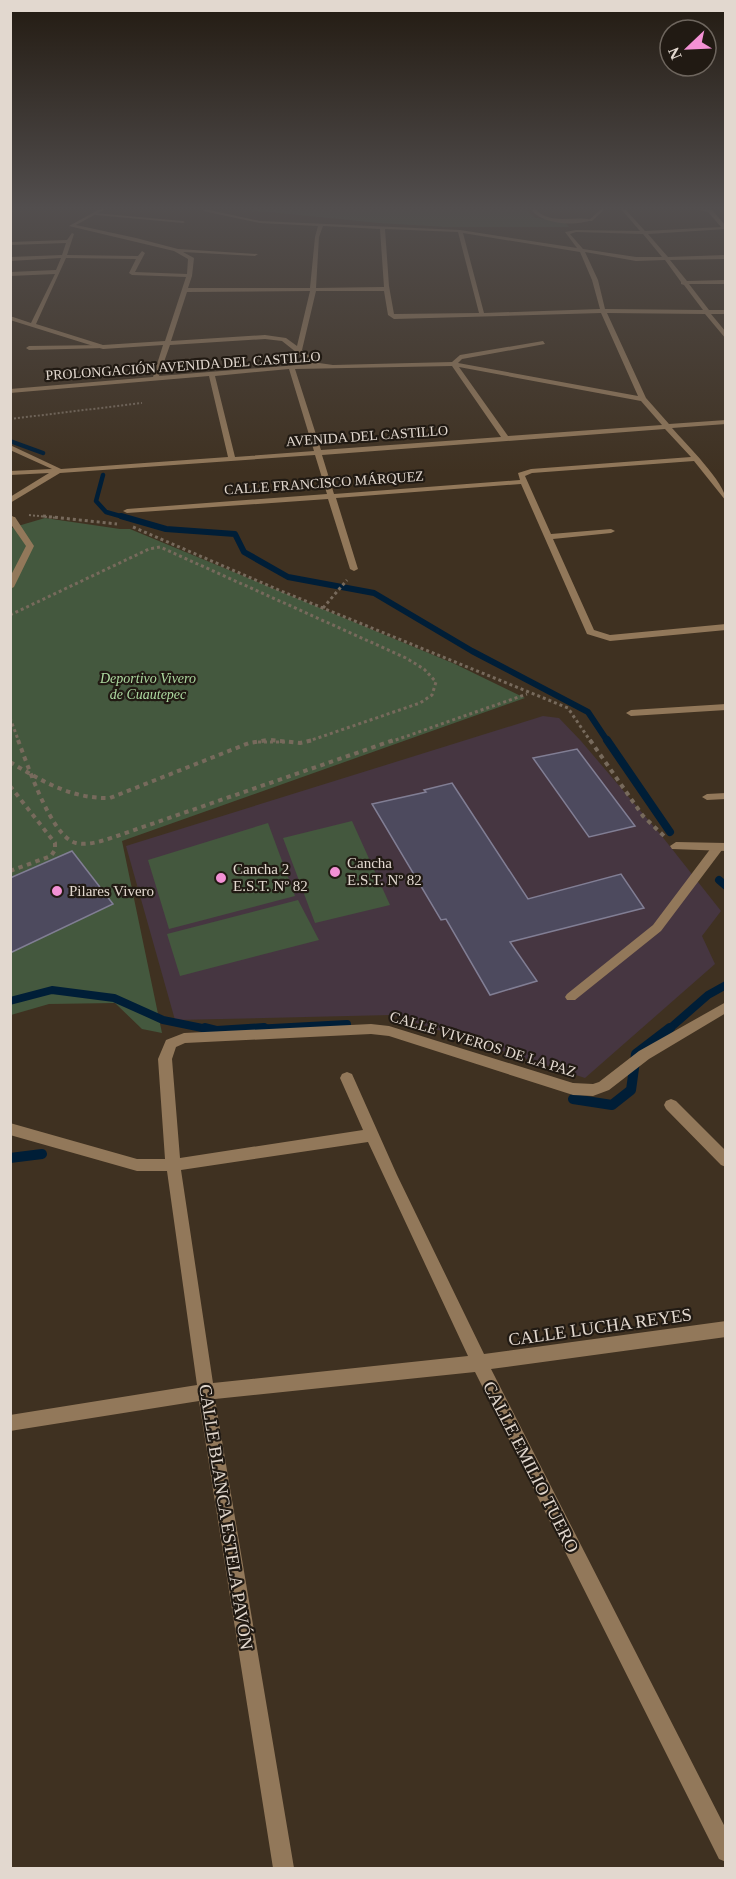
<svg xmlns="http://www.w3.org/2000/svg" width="736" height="1879" viewBox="0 0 736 1879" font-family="Georgia,serif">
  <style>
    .education { fill: #463641 }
    .green { fill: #44583e }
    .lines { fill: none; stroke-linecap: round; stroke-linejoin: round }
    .stream-far3 { stroke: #001e37; stroke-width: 4.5 }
    .stream-far2 { stroke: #001e37; stroke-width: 6 }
    .stream-far1 { stroke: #001e37; stroke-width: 8 }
    .stream { stroke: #001e37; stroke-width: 10 }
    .building { fill: #4d4a5e; stroke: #817e94; stroke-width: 1.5 }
    .path-far2 { stroke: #776a5c; stroke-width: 2; stroke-dasharray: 2 2; stroke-linecap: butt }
    .path-far1 { stroke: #776a5c; stroke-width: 3; stroke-dasharray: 3 3; stroke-linecap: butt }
    .path { stroke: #776a5c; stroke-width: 4; stroke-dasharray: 4.5 4.5; stroke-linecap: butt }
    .service { fill: #92785a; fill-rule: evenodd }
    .minor { fill: #92785a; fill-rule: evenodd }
    .poi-dot { fill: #f391d5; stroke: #211a13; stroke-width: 2 }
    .labels { text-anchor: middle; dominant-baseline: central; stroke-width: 4.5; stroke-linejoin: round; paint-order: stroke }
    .far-street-label { font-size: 14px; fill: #e2d8cf; stroke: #211a13 }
    .far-park-label { font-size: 14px; font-style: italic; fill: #aedaa1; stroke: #211a13 }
    .poi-label { font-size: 15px; fill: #e2d8cf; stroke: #211a13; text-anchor: start }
    .street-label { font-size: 15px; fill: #e2d8cf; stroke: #211a13 }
    .near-street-label { font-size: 18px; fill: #e2d8cf; stroke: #211a13 }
  </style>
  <rect width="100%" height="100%" fill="#3f3121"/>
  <path class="education" d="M 543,716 L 559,718 L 581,741 L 661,835 L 721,911 L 702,936 L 715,964 L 585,1078 L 392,1015 L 175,1020 L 126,846 Z"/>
  <path class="green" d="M 238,209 L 525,209 L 535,218 L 563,220 L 569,227 L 447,227 L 379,223 Z
    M 45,518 L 120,529 L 130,529 L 455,664 L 525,698 L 122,841 L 162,1033 L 142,1029 L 115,1003 L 49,1004 L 11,1015 L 11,528 Z
    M 352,821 L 390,905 L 315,923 L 283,838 Z
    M 268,823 L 295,896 L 169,929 L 148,860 Z
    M 298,900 L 319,940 L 180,976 L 167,934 Z"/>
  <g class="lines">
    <path class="stream-far3" d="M 10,441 L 43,453
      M 103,475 L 96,501 L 106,512 L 127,518"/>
    <path class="stream-far2" d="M 121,516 L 166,529 L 235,534 L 244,552 L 288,577 L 374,593 L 472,651 L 588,712 L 608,742"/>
    <path class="stream-far1" d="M 607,740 L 670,832
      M 719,880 L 726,886
      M 10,1001 L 52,990 L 114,998 L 163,1020 L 212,1030
      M 236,1030 L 347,1024
      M 668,1030 L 708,995 L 726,985"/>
    <path class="stream" d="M 205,1028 L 217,1031 L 264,1028
      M 573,1099 L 612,1105 L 631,1090 L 636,1054 L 670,1028
      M 10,1158 L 42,1154"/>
  </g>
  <path class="building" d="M 577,749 L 635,826 L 589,837 L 533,758 Z
    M 452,783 L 528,899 L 621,874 L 644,908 L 510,942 L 537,981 L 490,995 L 446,919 L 441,920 L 372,804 L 426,792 L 424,790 Z
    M 72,851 L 113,904 L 10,953 L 10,878 Z"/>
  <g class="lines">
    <path class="path-far2" d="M 10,419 L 142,403
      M 29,515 L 57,518"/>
    <path class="path-far1" d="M 43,516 L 117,524
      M 133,527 L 281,591 L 568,708 L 591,742
      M 323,608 L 347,580
      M 10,615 L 149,549 L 160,547 L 406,658 L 424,669 L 436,682 L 432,695 L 420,703 L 306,742
      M 10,656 L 10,659
      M 10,718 L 19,742
      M 258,742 L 286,742
      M 390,742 L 527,694"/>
    <path class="path" d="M 18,740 C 27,763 51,837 76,843 C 89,846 105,840 117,836 L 394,740
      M 271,740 L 300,743 L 313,740
      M 590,740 L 643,816 L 664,836
      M 10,762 C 42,781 71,799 110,798 L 249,743 L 268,740
      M 10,786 L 55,843 L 55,850 L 51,856 L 10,871"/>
    <path class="service" d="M 534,209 L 538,209 L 537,211 C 553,225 575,215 592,220 C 576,226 545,225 532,211 Z
      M 94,213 L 183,221 L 185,222 L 183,223 L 96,215 Z
      M 103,345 L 105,348 L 29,350 L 26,348 L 29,346 Z
      M 10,517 L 15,517 L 34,546 L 14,587 L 10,589 L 10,577 L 26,546 L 10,523 Z
      M 718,843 L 722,844 L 724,847 L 722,850 L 661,931 L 575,1000 L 567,1000 L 565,997 L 567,994 L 653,925 L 714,844 Z"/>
    <path class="minor" d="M 100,209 L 105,209 L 76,225 L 136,238 L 178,249 L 258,254 L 255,256 L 183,252 L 194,258 L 192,276 L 188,288 L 310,288 L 315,237 L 318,226 L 260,223 L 203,211 L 205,209 L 260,221 L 460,230 L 577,248 L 565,232 L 576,230 L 640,231 L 621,209 L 625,209 L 645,231 L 721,227 L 708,212 L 696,209 L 712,210 L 726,226 L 726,229 L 648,234 L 668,257 L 726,255 L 726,259 L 670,260 L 687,281 L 726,280 L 726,284 L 689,284 L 709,310 L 726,310 L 726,314 L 711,314 L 726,332 L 726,339 L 705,314 L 607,313 L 646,398 L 669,424 L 726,420 L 726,424 L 672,428 C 685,443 726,483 726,501 L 694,461 L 532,473 L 525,476 L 551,534 L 611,529 L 615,531 L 611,533 L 553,539 L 594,630 L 610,635 L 726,624 L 726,630 L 610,641 L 587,634 L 521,484 L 336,498 L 358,569 L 354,571 L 350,569 L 328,499 L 127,513 L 123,511 L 127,509 L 327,494 L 315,455 L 60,473 L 10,503 L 10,497 L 49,473 L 10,475 L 10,471 L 52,469 L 10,450 L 10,445 L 61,469 L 228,457 L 209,376 L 10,393 L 10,389 L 153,377 L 163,345 L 103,349 L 10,320 L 10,316 L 31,323 L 55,274 L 10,276 L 10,272 L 56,270 L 61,258 L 10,261 L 10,257 L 62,255 L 66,243 L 10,245 L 10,242 L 67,240 L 72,233 L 74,234 L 67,255 L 138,256 L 142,251 L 145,253 L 135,272 L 187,274 L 188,259 L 174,251 L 69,226 ZM 323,226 L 380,229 L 384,287 L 316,288 L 319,237 ZM 385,229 L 458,232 L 479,313 L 394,314 L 389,286 ZM 576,232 L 643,234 L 662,257 L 636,257 L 583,249 L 570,234 ZM 463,233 L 580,252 L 592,280 L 600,309 L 484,313 ZM 585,252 L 636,261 L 665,260 L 681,282 L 681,284 L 684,285 L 703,310 L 605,309 L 598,280 ZM 66,258 L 136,259 L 129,273 L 132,275 L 186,277 L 165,341 L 103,345 L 36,324 ZM 310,291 L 297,346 L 286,338 L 265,335 L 171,341 L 187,292 ZM 316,291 L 384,291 L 388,315 L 394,319 L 601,313 L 638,396 L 458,363 L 462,359 L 545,344 L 543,341 L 460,355 L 452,362 L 333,365 L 319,363 L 302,350 ZM 265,339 L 282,341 L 311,364 L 159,376 L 170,345 ZM 452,366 L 501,437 L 321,450 L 295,369 ZM 459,367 L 641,401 L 662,425 L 508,436 ZM 289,369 L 314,451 L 235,457 L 215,376 ZM 665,429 L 691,457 L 531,469 L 518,473 L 520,480 L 334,494 L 322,455 Z
      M 601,209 L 605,209 L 592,221 L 588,221 Z
      M 10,515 L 14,517 L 14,520 L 10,522 Z
      M 726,704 L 726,710 L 631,716 L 626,713 L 631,710 Z
      M 726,793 L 726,799 L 707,800 L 702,797 L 707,794 Z
      M 676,842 L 726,843 L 726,851 L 672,849 L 670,846 Z
      M 726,1002 L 726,1013 L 649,1059 L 609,1090 L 593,1096 L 573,1095 L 389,1036 L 371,1034 L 185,1043 L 176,1047 L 172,1059 L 180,1158 L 363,1130 L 340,1078 L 342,1074 L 347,1072 L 352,1074 L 397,1175 L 484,1354 L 726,1321 L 726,1337 L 491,1369 L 726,1829 L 726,1862 L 719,1859 L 475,1372 L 215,1399 L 294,1868 L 273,1868 L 199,1401 L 10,1431 L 10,1415 L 197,1385 L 167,1171 L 137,1171 L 10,1135 L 10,1123 L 137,1159 L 165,1159 L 158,1059 L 166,1040 L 184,1033 L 371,1024 L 389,1026 L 573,1083 L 593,1084 L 599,1082 L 639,1051 ZM 368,1142 L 468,1356 L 213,1383 L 181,1170 Z
      M 671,1099 L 676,1101 L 726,1151 L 726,1167 L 721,1165 L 666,1109 L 664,1105 L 666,1101 Z"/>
  </g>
  <linearGradient id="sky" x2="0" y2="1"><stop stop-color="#231b12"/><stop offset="0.44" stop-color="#524e4e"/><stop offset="1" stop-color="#524e4e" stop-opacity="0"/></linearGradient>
  <rect width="736" height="472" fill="url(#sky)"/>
  <g class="poi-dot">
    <circle cx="335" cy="872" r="6"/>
    <circle cx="221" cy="878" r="6"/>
    <circle cx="57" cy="891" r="6"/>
  </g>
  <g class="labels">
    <g class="far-street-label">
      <text transform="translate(183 366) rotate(-4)">PROLONGACIÓN AVENIDA DEL CASTILLO</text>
      <text transform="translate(367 436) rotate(-4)">AVENIDA DEL CASTILLO</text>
      <text transform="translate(324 483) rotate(-4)">CALLE FRANCISCO MÁRQUEZ</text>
    </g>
    <g class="far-park-label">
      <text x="148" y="678">Deportivo Vivero<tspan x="148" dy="16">de Cuautepec</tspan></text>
    </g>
    <g class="poi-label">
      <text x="347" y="863">Cancha<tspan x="347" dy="17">E.S.T. Nº 82</tspan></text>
      <text x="233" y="869">Cancha 2<tspan x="233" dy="17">E.S.T. Nº 82</tspan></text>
      <text x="69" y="891">Pilares Vivero</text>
    </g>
    <g class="street-label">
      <text transform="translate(483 1044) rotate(17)">CALLE VIVEROS DE LA PAZ</text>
    </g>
    <g class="near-street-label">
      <text transform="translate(600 1327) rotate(-8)">CALLE LUCHA REYES</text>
      <text transform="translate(531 1467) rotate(63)">CALLE EMILIO TUERO</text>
      <text transform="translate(226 1517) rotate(81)">CALLE BLANCA ESTELA PAVÓN</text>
    </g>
  </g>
  <rect width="736" height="1879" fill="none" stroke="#e2d8cf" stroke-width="24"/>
  <g transform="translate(688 48) rotate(247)"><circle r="28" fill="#211a13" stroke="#6e665e" stroke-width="1.5"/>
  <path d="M0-4.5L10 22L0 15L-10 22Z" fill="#f391d5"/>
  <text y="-9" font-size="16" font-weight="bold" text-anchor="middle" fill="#e2d8cf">N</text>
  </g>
</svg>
